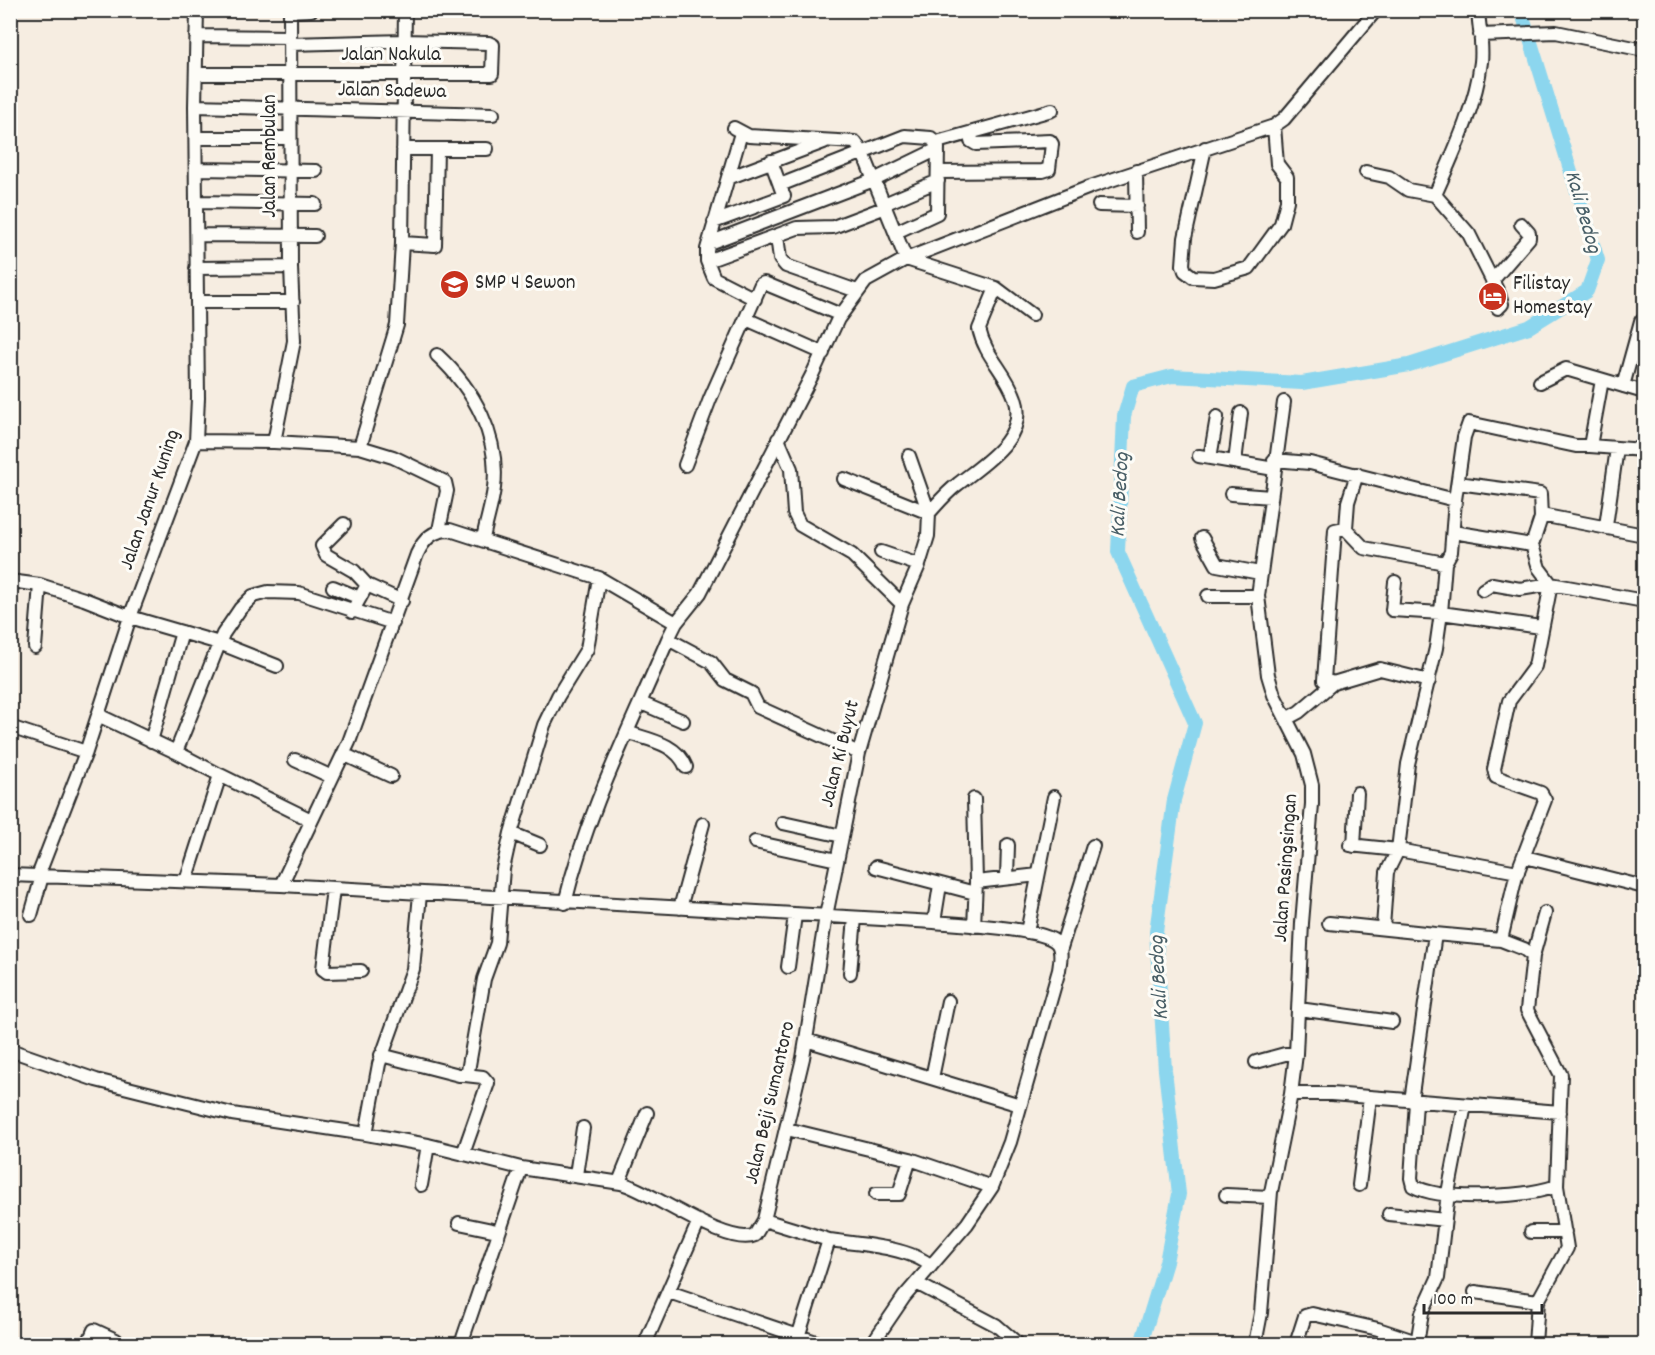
<svg xmlns="http://www.w3.org/2000/svg" width="1655" height="1355" viewBox="0 0 1655 1355" font-family="Dekko,sans-serif">
  <style>
    .lines { fill: none; stroke-linecap: round; stroke-linejoin: round }
    .river { stroke: #8cd6ee; stroke-width: 14 }
    .minor-casing { stroke: #2b2b2b; stroke-width: 16 }
    .minor { stroke: #fdfcf7; stroke-width: 12 }
    .labels { text-anchor: middle; dominant-baseline: central; stroke-width: 6; stroke-linejoin: round; paint-order: stroke }
    .street-label { font-size: 21px; fill: #2b2b2b; stroke: #fdfcf7 }
    .poi-label { font-size: 21px; fill: #2b2b2b; stroke: #fdfcf7; text-anchor: start }
    .water-label { font-size: 22px; font-style: italic; fill: #485e66; stroke: #fdfcf7 }
  </style>
  <rect width="100%" height="100%" fill="#f6ede1"/>
  <filter id="ink" filterUnits="userSpaceOnUse"><feTurbulence type="fractalNoise" baseFrequency=".0167" numOctaves="2"/><feDisplacementMap in="SourceGraphic" scale="12" xChannelSelector="R" yChannelSelector="G"/><feConvolveMatrix kernelMatrix="1 2 1 2 8 2 1 2 1" color-interpolation-filters="sRGB"/></filter>
  <g filter="url(#ink)">
    <g class="lines">
      <path class="river" d="M 1141,1344 L 1166,1262 L 1179,1194 L 1165,1070 L 1156,932 L 1174,800 L 1195,723 L 1118,552 L 1124,416 L 1133,386 L 1172,376 L 1302,383 L 1409,365 L 1529,327 L 1587,291 L 1598,260 L 1521,10"/>
      <defs>
        <path id="minor" d="M 405,10 L 402,243 L 397,325 L 360,447 L 393,457 L 445,482 L 447,491 L 439,530
          M 290,11 L 311,10
          M 1480,35 L 1556,32 L 1644,50
          M 196,36 L 290,37
          M 196,74 L 492,74 L 493,45 L 489,43 L 404,41 L 290,44
          M 195,106 L 493,114
          M 734,128 L 749,136 L 855,142 L 863,153 L 906,259 L 996,288 L 1032,315
          M 741,133 L 707,249 L 707,261 L 714,278 L 755,299
          M 197,138 L 290,138
          M 937,142 L 1052,110
          M 1205,148 L 1185,238 L 1183,265 L 1185,271 L 1193,277 L 1214,278 L 1249,268 L 1281,224 L 1287,201 L 1287,177 L 1277,164 L 1274,126
          M 403,149 L 487,149
          M 771,161 L 782,191
          M 197,169 L 316,171
          M 1136,171 L 1137,232
          M 938,172 L 1043,171 L 1049,169 L 1052,144 L 1050,141 L 976,144 L 971,141 L 972,134
          M 1366,172 L 1389,177 L 1408,190 L 1435,195 L 1469,234 L 1499,294 L 1502,304 L 1498,308
          M 728,178 L 824,142
          M 780,185 L 905,136 L 931,138 L 938,146 L 937,213 L 896,232
          M 1435,195 C 1452,156 1476,106 1481,62 C 1483,45 1479,27 1478,10
          M 197,202 L 315,204
          M 884,204 L 938,181
          M 1099,205 L 1137,206
          M 714,222 L 784,196
          M 197,235 L 315,236
          M 777,236 L 780,259 L 786,266 L 857,291
          M 402,243 L 435,245 L 437,149
          M 709,243 L 874,180 L 938,149
          M 707,261 L 797,228 L 833,227 L 886,207
          M 196,268 L 291,267
          M 1492,281 L 1529,238 L 1529,233 L 1521,224
          M 197,302 L 293,302
          M 746,319 L 823,353
          M 437,355 C 474,389 500,437 494,488 C 492,505 486,522 483,539
          M 1540,382 L 1566,369 L 1644,392
          M 1623,386 L 1641,321
          M 778,439 L 791,469 L 794,513 L 800,525 L 852,555 L 902,604
          M 196,441 L 274,442 L 360,447
          M 274,442 L 294,341 L 291,267 L 290,10
          M 1590,446 L 1617,448
          M 1199,456 L 1274,469
          M 1210,458 L 1217,417
          M 1274,460 L 1310,463 L 1455,500
          M 1235,462 L 1241,413
          M 685,465 L 710,399 L 761,284 L 764,283 L 841,315
          M 844,479 L 929,513
          M 1458,483 L 1540,494 L 1541,518 L 1532,545
          M 1231,494 L 1271,497
          M 929,513 C 938,503 947,492 958,484 C 983,464 1029,437 1015,398 C 1006,372 985,356 979,329 L 996,288
          M 1541,515 L 1644,535
          M 344,524 L 322,546 L 326,555 L 354,571 L 367,585 L 402,601
          M 1606,526 L 1617,448 L 1644,450
          M 1346,528 L 1348,502 L 1357,474
          M 1453,532 L 1532,545 L 1539,568 L 1551,584
          M 1202,538 L 1217,565 L 1260,573
          M 881,552 L 919,565
          M 10,581 L 40,585 L 84,599 L 130,617 L 219,643 L 277,666
          M 1395,582 L 1392,610 L 1441,613 L 1445,563 L 1451,552 L 1455,500 L 1464,437 L 1469,423 L 1576,446 L 1590,446 L 1602,380
          M 333,587 L 360,598
          M 1483,590 L 1492,584 L 1520,589 L 1551,584 L 1644,601
          M 1208,596 L 1258,596
          M 352,612 L 367,585
          M 668,639 L 711,662 L 725,680 L 751,693 L 758,707 L 859,753
          M 35,647 L 40,585
          M 1429,681 L 1380,669 L 1333,683 L 1324,680 L 1335,530 L 1345,528 L 1364,548 L 1445,563
          M 641,703 L 683,721
          M 98,715 L 176,752
          M 1286,719 L 1299,712 L 1333,683
          M 10,727 L 86,752
          M 629,733 C 650,740 677,744 686,767
          M 151,741 L 182,632
          M 343,754 L 391,776
          M 295,760 L 332,777
          M 220,775 L 176,752 L 223,634 L 240,609 L 253,596 L 268,592 L 299,593 L 393,623
          M 783,823 L 842,836
          M 511,833 L 540,845
          M 755,842 L 837,860
          M 1350,845 L 1398,850 L 1518,872
          M 1354,846 L 1357,793
          M 1525,857 L 1644,887
          M 876,867 L 975,893
          M 10,875 L 281,885 L 934,922 C 957,924 1044,928 1057,943 C 1063,951 1060,962 1059,970 L 1010,1142 L 992,1187 L 967,1224 L 904,1297 L 872,1344
          M 38,876 L 86,752 L 130,617 L 196,441 L 198,398 L 195,106 L 197,10
          M 1007,877 L 1008,845
          M 186,881 L 220,775 L 311,820
          M 976,882 L 1038,875
          M 281,885 L 349,742 L 417,554 C 424,539 433,530 450,530 L 599,578 L 676,623
          M 333,889 L 323,969 L 327,972 L 361,971
          M 565,903 C 587,811 631,726 668,639 L 676,623 L 700,593 L 812,375 L 838,319 L 866,281 L 906,259 L 1090,187 L 1274,126 L 1284,119 L 1376,10
          M 680,908 L 703,824
          M 31,915 L 42,876
          M 934,922 L 940,885
          M 1329,923 L 1435,934
          M 974,926 L 976,882 L 974,799
          M 1383,927 L 1387,872 L 1398,850 L 1408,764 L 1436,648 L 1441,613 L 1541,627
          M 1027,932 L 1054,797
          M 1060,951 L 1093,846
          M 1533,956 L 1545,913
          M 788,967 L 795,915
          M 850,973 L 855,918
          M 1299,1009 L 1392,1022
          M 806,1040 L 1020,1105
          M 10,1050 L 96,1080 L 232,1114 L 366,1134 L 428,1145 L 521,1168 L 621,1183 C 652,1191 728,1248 755,1235 L 764,1220 L 803,1058 L 826,916 L 859,753 L 902,604 L 919,565 L 928,536 L 929,513 L 909,456
          M 381,1055 L 459,1075 L 465,1075 L 468,1071 L 484,979 L 497,943 L 503,869 L 511,833 L 544,725 L 558,696 L 587,649 L 599,578
          M 1256,1062 L 1285,1054 L 1296,1054
          M 932,1078 L 948,1001
          M 1291,1094 L 1331,1094 L 1560,1112
          M 1411,1101 L 1435,934 L 1501,940
          M 1416,1102 L 1411,1178 L 1413,1186 C 1444,1202 1525,1197 1557,1186
          M 787,1129 L 910,1159 L 992,1187
          M 366,1134 L 379,1064 L 413,969 L 420,894
          M 463,1154 L 488,1083 L 483,1077 L 465,1075
          M 576,1175 L 583,1128
          M 619,1182 L 647,1113
          M 421,1185 L 428,1145
          M 1359,1185 L 1370,1098
          M 876,1194 L 899,1194 L 910,1159
          M 1226,1195 L 1270,1197
          M 1389,1214 L 1445,1220
          M 764,1220 L 829,1240
          M 459,1223 L 497,1231
          M 1531,1232 L 1565,1232
          M 916,1283 L 996,1325 L 1018,1344
          M 669,1292 L 822,1344
          M 1475,1292 L 1538,1301
          M 798,1337 L 829,1240 C 858,1244 909,1247 931,1266
          M 88,1344 L 94,1330 L 116,1340
          M 461,1344 L 521,1168
          M 645,1344 L 699,1221
          M 1255,1344 L 1261,1313 L 1271,1192 L 1291,1094 L 1296,1054 L 1302,923 L 1312,804 L 1312,785 L 1304,754 L 1274,695 L 1268,675 L 1258,596 L 1284,402
          M 1296,1344 L 1305,1316 L 1312,1314 L 1378,1329 L 1423,1344
          M 1417,1344 L 1422,1313 L 1438,1278 L 1448,1193 L 1465,1105
          M 1535,1344 L 1538,1301 L 1567,1248 L 1557,1186 L 1561,1075 L 1527,1010 L 1533,956 L 1524,949 L 1501,940 L 1516,876 L 1545,800 L 1541,793 L 1496,777 L 1494,769 L 1509,701 L 1535,666 L 1551,584"/>
      </defs>
      <use href="#minor" class="minor-casing"/>
      <use href="#minor" class="minor"/>
    </g>
  </g>
  <defs>
    <symbol id="school-disc" viewBox="-11 -11 22 22"><circle r="9.5" fill="#c8321e" stroke="#fdfcf7"/><path d="M0-5L7-2L0 1L-7-2ZM-4 1L0 2.5L4 1V4Q0 6-4 4Z" fill="#fff"/></symbol>
    <symbol id="hotel-disc" viewBox="-11 -11 22 22"><circle r="9.5" fill="#c8321e" stroke="#fdfcf7"/><path d="M-6-4.5h1.5V1H6V5H4.5V3h-9V5H-6ZM-4 0a1.8 1.8 0 1 1 3.6 0ZM.5 0V-2.5h3Q6-2.5 6 0Z" fill="#fff"/></symbol>
  </defs>
  <g fill-rule="evenodd">
    <use href="#school-disc" x="438" y="268" width="33" height="33"/>
    <use href="#hotel-disc" x="1476" y="280" width="33" height="33"/>
  </g>
  <g class="labels">
    <g class="street-label">
      <text x="391" y="56">Jalan Nakula</text>
      <text transform="translate(392 92) rotate(1)">Jalan Sadewa</text>
      <text transform="translate(271 156) rotate(-90)">Jalan Rembulan</text>
      <text transform="translate(151 500) rotate(-71)">Jalan Janur Kuning</text>
      <text transform="translate(841 754) rotate(-76)">Jalan Ki Buyut</text>
      <text transform="translate(1287 868) rotate(-86)">Jalan Pasingsingan</text>
      <text transform="translate(771 1103) rotate(-77)">Jalan Beji Sumantoro</text>
    </g>
    <g class="poi-label">
      <text x="475" y="284">SMP 4 Sewon</text>
      <text x="1513" y="285">Filistay<tspan x="1513" dy="24">Homestay</tspan></text>
    </g>
    <g class="water-label">
      <text transform="translate(1582 212) rotate(74)">Kali Bedog</text>
      <text transform="translate(1121 495) rotate(-87)">Kali Bedog</text>
      <text transform="translate(1160 978) rotate(-93)">Kali Bedog</text>
    </g>
  </g>
  <rect width="1655" height="1355" fill="none" stroke="#fdfcf7" stroke-width="36"/>
  <rect x="18" y="18" width="1619" height="1319" fill="none" stroke="#2b2b2b" stroke-width="2" filter="url(#ink)"/>
  <path d="M1424 1304v9h118v-9" fill="none" stroke="#2b2b2b" stroke-width="3"/>
  <text x="1433" y="1304" font-size="18" fill="#2b2b2b" stroke="#fdfcf7" stroke-width="4.5" paint-order="stroke">100 m</text>
</svg>
